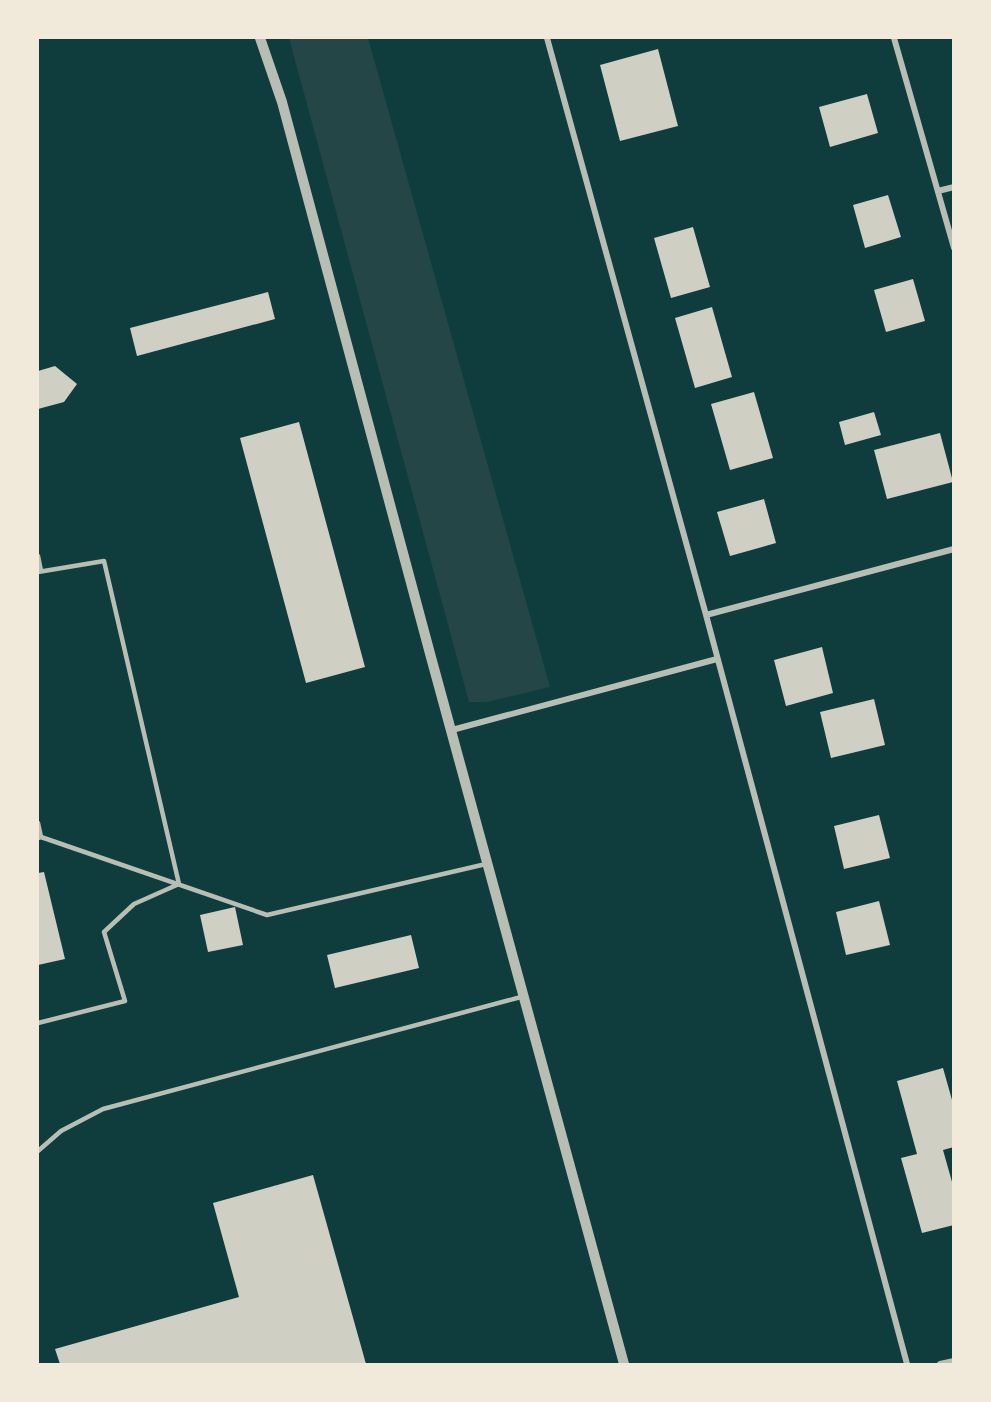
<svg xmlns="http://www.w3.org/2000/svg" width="991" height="1402" viewBox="0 0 991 1402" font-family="Overpass,sans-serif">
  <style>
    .green { fill: #244646 }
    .building { fill: #cfcfc3 }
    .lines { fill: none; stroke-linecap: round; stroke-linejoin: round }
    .service { stroke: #b8beb3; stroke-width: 4.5 }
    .minor { stroke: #b8beb3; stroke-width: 6 }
    .tertiary { stroke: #b8beb3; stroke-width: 10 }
  </style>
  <rect width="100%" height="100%" fill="#0f3d3e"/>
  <path class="green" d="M 289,38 L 368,38 L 550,687 L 487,702 L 469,702 Z"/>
  <path class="building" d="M 658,49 L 678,126 L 620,141 L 600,65 Z
    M 867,94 L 878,133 L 830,147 L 819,107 Z
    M 888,195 L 901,237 L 865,248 L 853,205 Z
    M 693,227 L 710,287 L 671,298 L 654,238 Z
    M 913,279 L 925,321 L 886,332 L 874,290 Z
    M 268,292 L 275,319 L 137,356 L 130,328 Z
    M 712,307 L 732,377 L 695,388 L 675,318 Z
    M 55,366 L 77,384 L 64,402 L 38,409 L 38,371 Z
    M 754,392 L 773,458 L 730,470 L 711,404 Z
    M 874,412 L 881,435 L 845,445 L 839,422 Z
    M 299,422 L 365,667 L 306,683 L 240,438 Z
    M 940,433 L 953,482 L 887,499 L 874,450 Z
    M 764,499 L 776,543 L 730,556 L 717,512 Z
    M 822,647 L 833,693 L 786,706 L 774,660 Z
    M 874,699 L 885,745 L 831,758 L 820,712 Z
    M 879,815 L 890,858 L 844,869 L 834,826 Z
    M 44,872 L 65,959 L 38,965 L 38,873 Z
    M 879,901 L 890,945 L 846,955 L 836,912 Z
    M 235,907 L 243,945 L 208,952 L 200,915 Z
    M 411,935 L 419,968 L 335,988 L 327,955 Z
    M 943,1068 L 954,1107 L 954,1147 L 943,1150 L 954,1189 L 954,1225 L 922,1233 L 901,1158 L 917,1154 L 897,1081 Z
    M 313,1175 L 366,1364 L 60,1364 L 55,1349 L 239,1297 L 213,1203 Z"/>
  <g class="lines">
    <path class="service" d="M 38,556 L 41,571
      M 38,572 L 104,561 L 179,884 L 134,904 L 104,932 L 125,1001 L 38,1023
      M 38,823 L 41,837
      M 38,838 L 41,837 L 267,915 L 486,864
      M 38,1151 L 61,1131 L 103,1109 L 521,997"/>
    <path class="minor" d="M 547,38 L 706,615 L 907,1364
      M 894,38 L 954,248
      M 938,191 L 954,187
      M 706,615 L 954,549
      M 452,730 L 717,659
      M 940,1364 L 954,1361"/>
    <path class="tertiary" d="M 260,38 L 282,102 C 395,523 507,944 624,1364"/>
  </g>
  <rect width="991" height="1402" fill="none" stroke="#f1e9da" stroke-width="78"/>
</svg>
